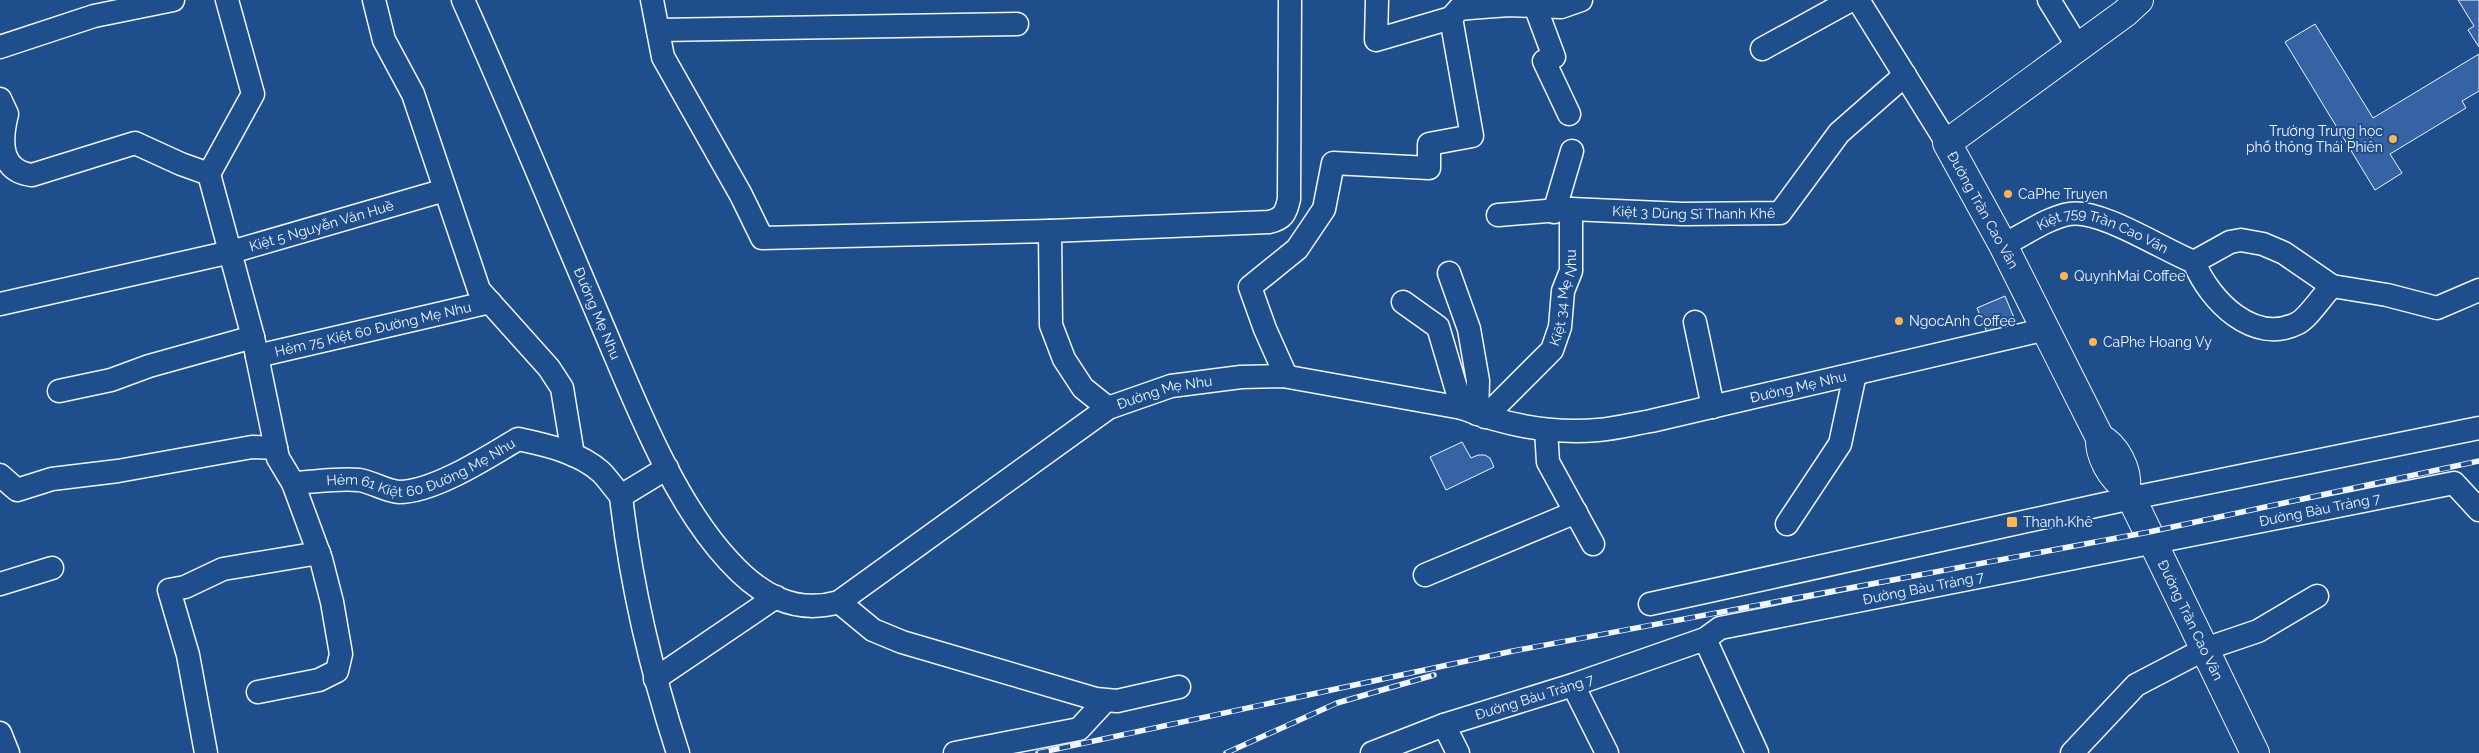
<svg xmlns="http://www.w3.org/2000/svg" width="2479" height="753" viewBox="0 0 2479 753" font-family="Raleway,sans-serif">
  <style>
    .building { fill: #3563a3; stroke: #f2f6ff }
    .lines { fill: none; stroke-linecap: round; stroke-linejoin: round }
    .minor-casing { stroke: #f2f6ff; stroke-width: 25 }
    .major-casing { stroke: #f2f6ff; stroke-width: 30 }
    .minor { stroke: #1f4e8c; stroke-width: 22 }
    .major { stroke: #1f4e8c; stroke-width: 28 }
    .rail-casing { stroke: #f2f6ff; stroke-width: 5.5 }
    .rail { stroke: #1f4e8c; stroke-width: 4; stroke-dasharray: 11; stroke-linecap: butt }
    .poi-dot { fill: #ffb74d; stroke: #1f4e8c; stroke-width: 2 }
    .labels { text-anchor: middle; dominant-baseline: central; stroke-width: 4; stroke-linejoin: round; paint-order: stroke }
    .poi-label { font-size: 14px; fill: #f2f6ff; stroke: #1f4e8c; text-anchor: start }
    .street-label { font-size: 14px; fill: #f2f6ff; stroke: #1f4e8c }
  </style>
  <rect width="100%" height="100%" fill="#1f4e8c"/>
  <path class="building" d="M 2458,0 L 2479,0 L 2479,47 L 2468,30 L 2474,26 Z
    M 2315,24 L 2373,118 L 2479,54 L 2479,91 L 2462,101 L 2466,108 L 2390,154 L 2402,173 L 2375,190 L 2285,42 Z
    M 2005,296 L 2017,325 L 1989,337 L 1977,308 Z
    M 1462,442 L 1471,458 L 1478,455 L 1485,455 L 1490,458 L 1494,467 L 1446,490 L 1430,457 Z"/>
  <g class="lines">
    <defs>
      <g id="minor">
        <path d="M 374,0 L 384,40 L 413,94 L 479,290 L 549,368 L 562,388 L 573,455"/>
        <path id="s1" d="M 463,0 C 511,107 555,215 601,322 C 634,399 672,500 729,561 C 759,594 794,615 839,602 L 1108,408 L 1171,386 L 1241,377 L 1283,376 L 1462,408 C 1505,425 1552,434 1598,430 C 1615,429 1633,424 1651,421 L 2047,329"/>
        <path d="M 652,0 L 663,57 L 741,195 L 762,238 L 1050,231 L 1051,325 L 1064,359 L 1083,388 L 1108,408"/>
        <path d="M 1377,0 L 1376,40 L 1451,18 L 1459,9 L 1469,8 L 1509,5 L 1561,7 L 1581,0"/>
        <path d="M 1858,0 L 1947,143"/>
        <path d="M 2049,0 L 2078,47"/>
        <path d="M 1535,6 L 1554,57 L 1544,61 L 1569,114"/>
        <path d="M 658,30 L 1017,24"/>
        <path d="M 0,47 L 94,16 L 173,0"/>
        <path d="M 1762,49 L 1851,0"/>
        <path d="M 0,99 L 7,114 C 0,142 0,171 32,175 L 135,143 L 181,164 L 209,174"/>
        <path d="M 209,174 L 253,337 L 278,458 L 293,483 L 321,559 L 332,602 L 341,654 L 337,671 L 319,680 L 258,692"/>
        <path d="M 209,174 L 253,94 L 227,0"/>
        <path d="M 1554,212 L 1572,151"/>
        <path id="s2" d="M 1498,215 L 1571,209 L 1683,214 L 1780,213 L 1839,133 L 1905,75"/>
        <path d="M 1050,231 L 1269,222 C 1283,219 1286,213 1289,199 L 1290,0"/>
        <path id="s3" d="M 2003,245 C 2024,235 2047,218 2069,214 C 2100,208 2163,250 2194,262 L 2230,242 L 2241,240 L 2263,244 L 2284,253 L 2332,286 L 2387,295 L 2437,308 L 2479,290"/>
        <path d="M 2194,262 C 2209,300 2254,346 2298,323 C 2308,318 2323,295 2332,286"/>
        <path d="M 1449,273 L 1469,329 L 1478,381 L 1477,414"/>
        <path d="M 1403,302 L 1438,327 L 1462,408"/>
        <path id="s4" d="M 0,304 L 231,252 L 445,190"/>
        <path d="M 1695,322 L 1713,407"/>
        <path id="s5" d="M 257,356 L 490,302"/>
        <path d="M 1286,376 L 1265,329 L 1250,287 L 1297,249 L 1324,209 L 1333,163 L 1429,168 L 1429,144 L 1472,136 L 1451,18"/>
        <path d="M 59,391 L 111,380 L 149,366 L 253,337"/>
        <path id="s6" d="M 1485,417 L 1552,350 L 1560,327 L 1563,291 L 1571,271 L 1571,209"/>
        <path d="M 1546,430 L 1548,462 L 1593,544"/>
        <path d="M 0,475 L 17,490 L 52,479 L 118,471 L 252,447 L 276,448"/>
        <path id="s7" d="M 293,483 C 315,482 337,478 359,480 C 373,482 385,491 399,492 C 434,492 488,457 518,439 C 546,445 579,452 601,472 C 608,479 614,488 621,496"/>
        <path d="M 621,496 C 631,586 650,667 678,753"/>
        <path d="M 621,496 L 667,468"/>
        <path d="M 1787,524 L 1840,444 L 1855,374"/>
        <path d="M 1425,575 L 1576,512"/>
        <path d="M 0,584 L 52,568"/>
        <path d="M 839,602 L 873,630 L 902,642 L 1096,699 L 1117,701 L 1179,687"/>
        <path d="M 1650,604 L 2132,498 L 2479,428"/>
        <path d="M 1705,639 L 1757,753"/>
        <path d="M 655,679 L 776,597"/>
        <path d="M 1573,685 L 1607,753"/>
        <path d="M 1444,725 L 1458,753"/>
        <path d="M 0,733 L 8,753"/>
        <path d="M 206,753 L 188,655 L 169,590 L 185,587 L 223,569 L 319,553"/>
        <path d="M 955,753 L 1079,729 L 1105,701"/>
        <path id="s8" d="M 1372,753 L 1444,725 L 1573,685 L 1705,639 L 1720,628 L 2454,483 L 2479,510"/>
        <path d="M 2072,753 L 2136,685 L 2205,649 L 2258,631 L 2317,596"/>
      </g>
      <g id="major">
        <path d="M 2100,438 L 2003,245 L 1947,143 L 2125,13 L 2139,0"/>
        <path d="M 2100,438 C 2116,446 2128,470 2126,487 C 2111,478 2099,455 2100,438 Z"/>
        <path id="s9" d="M 2126,487 L 2255,753"/>
      </g>
    </defs>
    <use href="#minor" class="minor-casing"/>
    <use href="#major" class="major-casing"/>
    <use href="#minor" class="minor"/>
    <use href="#major" class="major"/>
    <defs>
      <path id="rail" d="M 1038,753 L 1513,651 L 2149,532 L 2479,461
        M 1226,753 L 1337,703 L 1434,675"/>
    </defs>
    <use href="#rail" class="rail-casing"/>
    <use href="#rail" class="rail"/>
  </g>
  <g class="poi-dot">
    <circle cx="2393" cy="139" r="5"/>
    <circle cx="2008" cy="194" r="5"/>
    <circle cx="2064" cy="276" r="5"/>
    <circle cx="1899" cy="321" r="5"/>
    <circle cx="2093" cy="342" r="5"/>
    <rect x="2006" y="516" width="12" height="12" rx="2.5"/>
  </g>
  <g class="labels">
    <g class="poi-label">
      <text x="2383" y="131" text-anchor="end">Trường Trung học<tspan x="2383" dy="16">phổ thông Thái Phiên</tspan></text>
      <text x="2018" y="194">CaPhe Truyen</text>
      <text x="2074" y="276">QuynhMai Coffee</text>
      <text x="1909" y="321">NgocAnh Coffee</text>
      <text x="2103" y="342">CaPhe Hoang Vy</text>
      <text x="2023" y="522">Thanh Khê</text>
    </g>
    <g class="street-label">
      <text transform="translate(1983 210) rotate(61)">Đường Trần Cao Vân</text>
      <text stroke="none"><textPath href="#s2" startOffset="196">Kiệt 3 Dũng Sĩ Thanh Khê</textPath></text>
      <text stroke="none"><textPath href="#s4" startOffset="331">Kiệt 5 Nguyễn Văn Huề</textPath></text>
      <text stroke="none"><textPath href="#s3" startOffset="109">Kiệt 759 Trần Cao Vân</textPath></text>
      <text stroke="none"><textPath href="#s6" startOffset="149">Kiệt 34 Mẹ Nhu</textPath></text>
      <text stroke="none"><textPath href="#s1" startOffset="341">Đường Mẹ Nhu</textPath></text>
      <text stroke="none"><textPath href="#s5" startOffset="119">Hẻm 75 Kiệt 60 Đường Mẹ Nhu</textPath></text>
      <text stroke="none"><textPath href="#s1" startOffset="1784">Đường Mẹ Nhu</textPath></text>
      <text stroke="none"><textPath href="#s1" startOffset="1138">Đường Mẹ Nhu</textPath></text>
      <text stroke="none"><textPath href="#s7" startOffset="134">Hẻm 61 Kiệt 60 Đường Mẹ Nhu</textPath></text>
      <text stroke="none"><textPath href="#s8" startOffset="982">Đường Bàu Trảng 7</textPath></text>
      <text stroke="none"><textPath href="#s8" startOffset="578">Đường Bàu Trảng 7</textPath></text>
      <text stroke="none"><textPath href="#s9" startOffset="148">Đường Trần Cao Vân</textPath></text>
      <text stroke="none"><textPath href="#s8" startOffset="172">Đường Bàu Trảng 7</textPath></text>
    </g>
  </g>
</svg>
